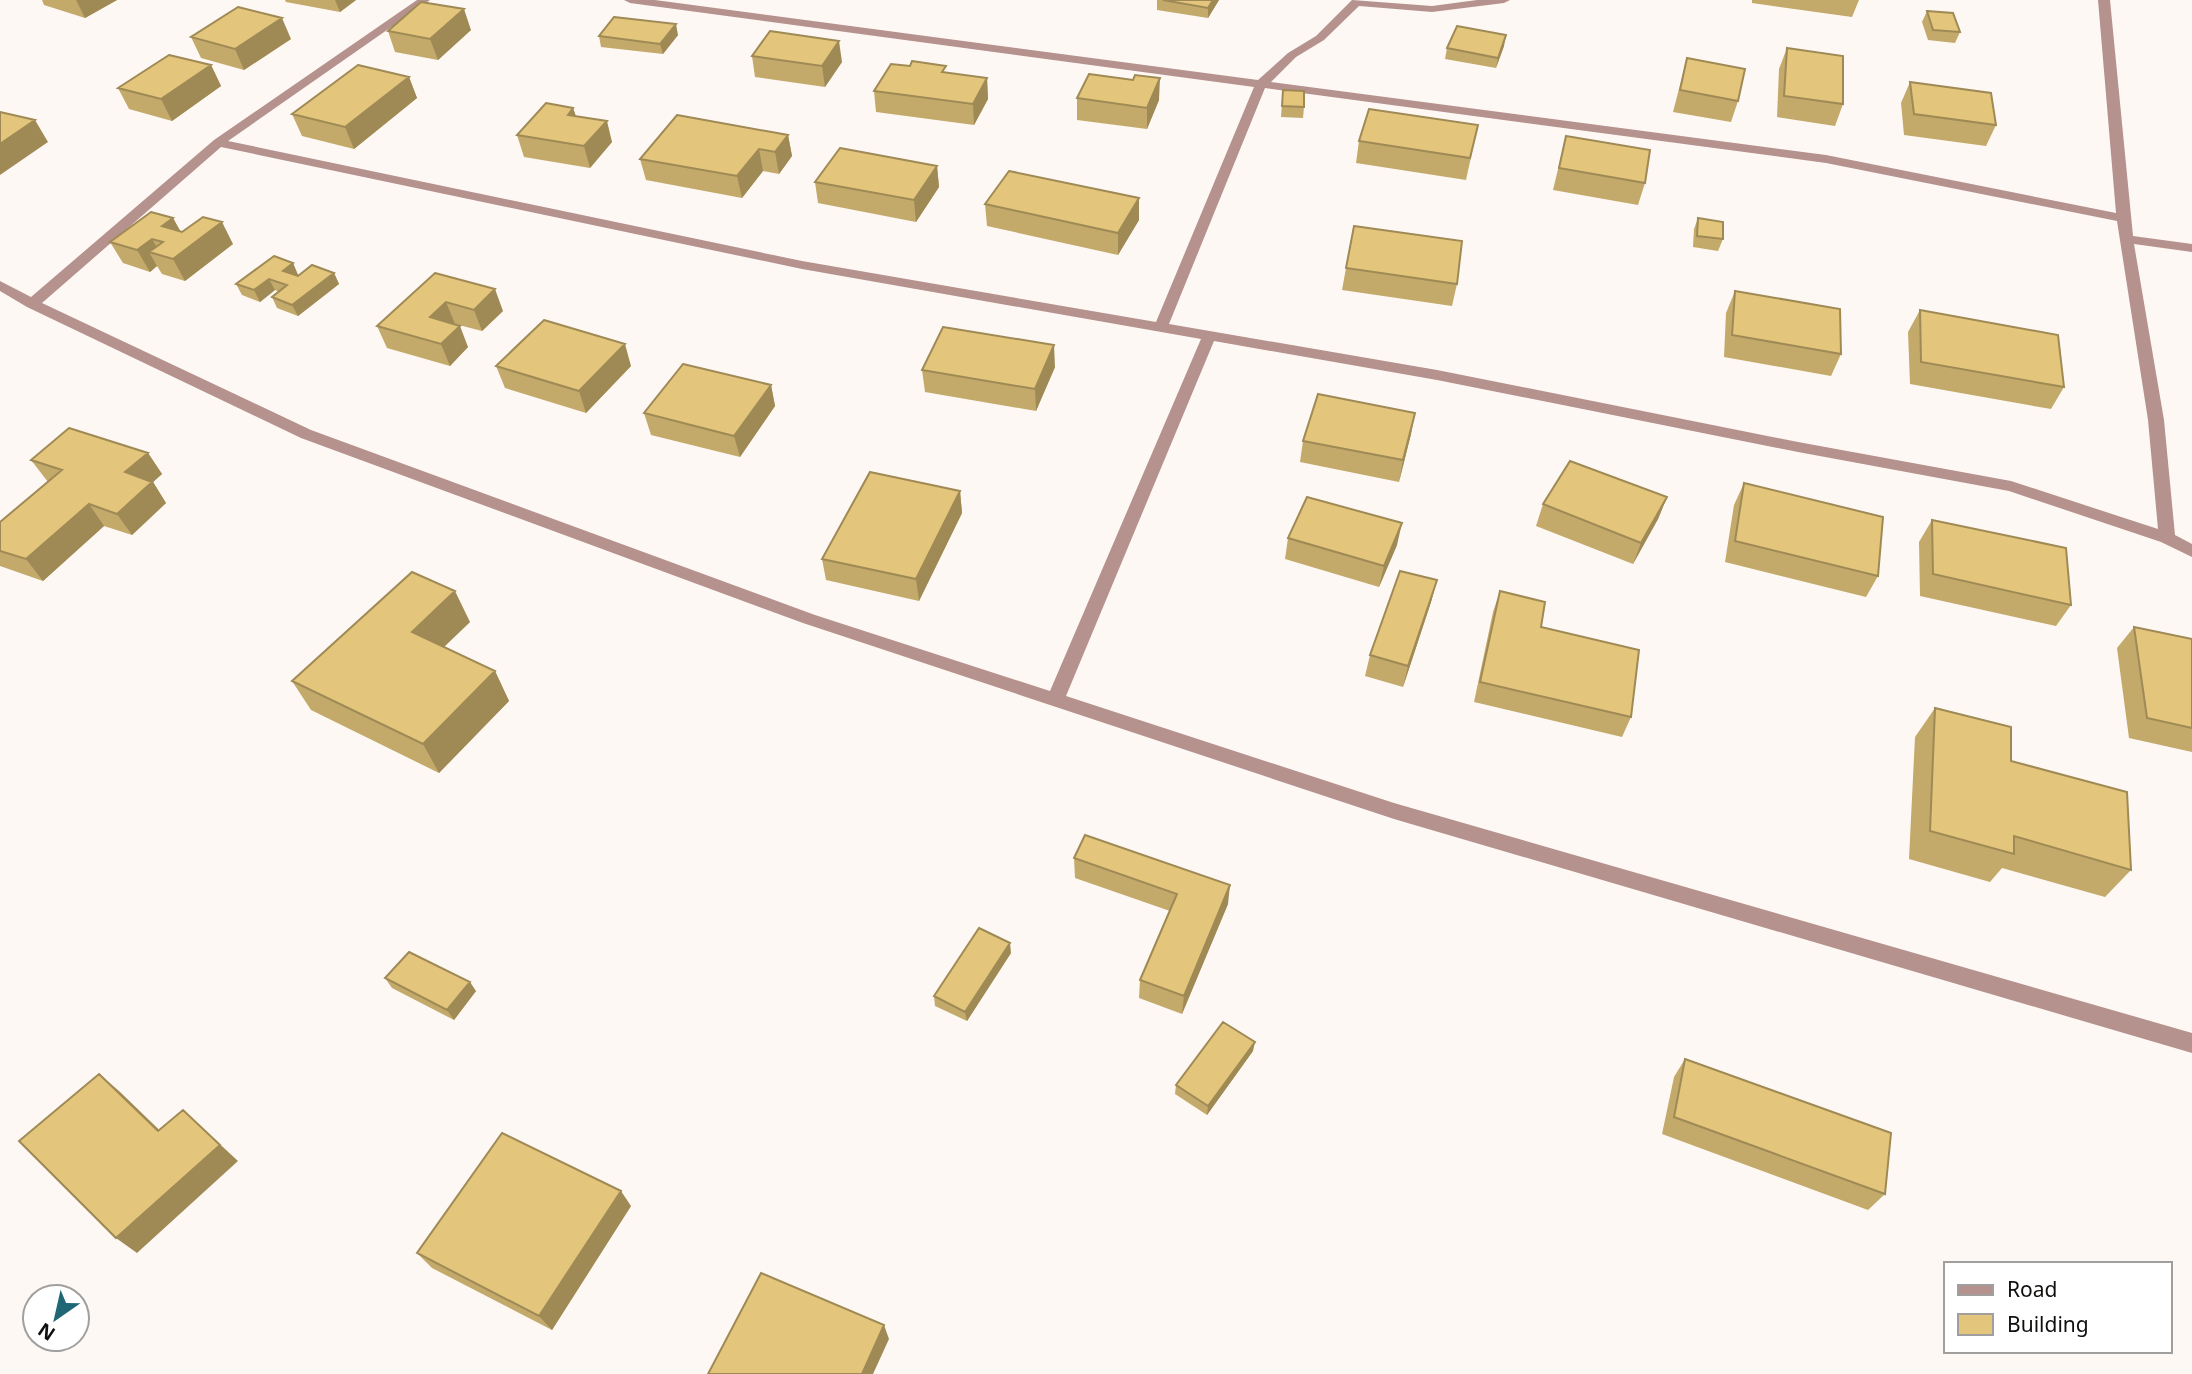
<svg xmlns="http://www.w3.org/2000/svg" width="2192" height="1374" viewBox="0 0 2192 1374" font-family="'Noto Sans',sans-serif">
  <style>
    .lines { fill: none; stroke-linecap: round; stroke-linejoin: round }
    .minor { fill: #b6928e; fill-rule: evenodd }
    .wall { fill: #c3a96a }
    .shaded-wall { fill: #9f8a56 }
    .building { fill: #e3c57b; stroke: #9f8a56; stroke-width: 2 }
  </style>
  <rect width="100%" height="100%" fill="#fef8f4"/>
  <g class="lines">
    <path class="minor" d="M 417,0 L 430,0 L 228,141 L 802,261 L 1156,322 L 1254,87 L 630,3 L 624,0 L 655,0 L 1258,80 L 1288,53 L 1316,36 L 1352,0 L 1432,6 L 1477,0 L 1510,0 L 1504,3 L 1432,12 L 1359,6 L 1324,40 L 1296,57 L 1271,82 L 1826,155 L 2116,213 L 2098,0 L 2110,0 L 2133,236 L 2192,244 L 2192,252 L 2134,244 L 2164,420 L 2175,535 L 2192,544 L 2192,557 L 2161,542 L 2009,491 L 1798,452 L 1437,380 L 1214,341 L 1066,696 L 1394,803 L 2192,1033 L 2192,1053 L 1394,819 L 803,623 L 301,438 L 27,307 L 0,291 L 0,281 L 31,297 L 214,140 ZM 1265,88 L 1826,163 L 2117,221 L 2148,420 L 2158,529 L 2011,481 L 1798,442 L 1437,370 L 1169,324 ZM 221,147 L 802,269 L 1201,339 L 1050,691 L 815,615 L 311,430 L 42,303 Z"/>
  </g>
  <path class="wall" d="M 42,0 L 117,0 L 85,18 L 44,5 Z
    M 285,0 L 356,0 L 340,12 L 286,2 Z
    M 1157,0 L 1219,0 L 1208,18 L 1157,10 Z
    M 1752,0 L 1859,0 L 1852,17 L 1752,3 Z
    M 1927,11 L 1960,32 L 1955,43 L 1928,40 L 1922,22 Z
    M 471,30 L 438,60 L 395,52 L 388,31 Z
    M 678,35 L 663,54 L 601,47 L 599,36 Z
    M 191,37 L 291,39 L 244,70 L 201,58 Z
    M 1504,46 L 1496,68 L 1445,59 L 1447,48 Z
    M 1787,48 L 1843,104 L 1835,126 L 1777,117 L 1779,69 Z
    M 752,56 L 842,62 L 825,87 L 755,77 Z
    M 1687,58 L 1738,101 L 1731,122 L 1673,112 Z
    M 211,65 L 221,86 L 172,121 L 129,109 L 118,88 Z
    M 946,73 L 987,78 L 988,99 L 974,125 L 876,112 L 874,91 Z
    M 409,77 L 417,98 L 354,149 L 302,136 L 292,114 Z
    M 1910,82 L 1996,125 L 1986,146 L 1904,135 L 1901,103 Z
    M 1283,90 L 1304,107 L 1303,118 L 1281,117 Z
    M 1077,98 L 1159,100 L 1147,129 L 1077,120 Z
    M 573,108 L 576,116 L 612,142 L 590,168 L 524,157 L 517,135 Z
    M 1478,125 L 1466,180 L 1356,163 L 1359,141 Z
    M 788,135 L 792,156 L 779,174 L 763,171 L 742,198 L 646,180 L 640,159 Z
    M 1566,136 L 1645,183 L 1638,205 L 1553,190 Z
    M 937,166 L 939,187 L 916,222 L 818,203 L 815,182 Z
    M 1139,198 L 1139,220 L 1118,255 L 987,226 L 985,204 Z
    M 173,218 L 181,232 L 233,244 L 185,281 L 162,274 L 157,266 L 150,272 L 123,263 L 110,242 Z
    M 1698,218 L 1723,239 L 1718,251 L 1693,247 L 1694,229 Z
    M 293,263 L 298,275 L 297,275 L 334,273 L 339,284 L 298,316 L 277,308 L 272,297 L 279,292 L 275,290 L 260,302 L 242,295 L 236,284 Z
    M 1346,268 L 1457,284 L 1452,306 L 1342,290 Z
    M 435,273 L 503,311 L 482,331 L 455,324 L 468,347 L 450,366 L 387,348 L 377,326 Z
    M 1735,291 L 1841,354 L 1831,376 L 1724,357 L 1726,313 Z
    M 1920,310 L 2064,387 L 2051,409 L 1910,384 L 1908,332 Z
    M 496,366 L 631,366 L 586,413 L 505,388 Z
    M 1055,367 L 1036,411 L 925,392 L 922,370 Z
    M 771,385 L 775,406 L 740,457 L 651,435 L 644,413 Z
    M 1411,434 L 1399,482 L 1300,462 L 1303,441 Z
    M 148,453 L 162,474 L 153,482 L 166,503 L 132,535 L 104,526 L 43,581 L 0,566 L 0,522 L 48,482 L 31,460 Z
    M 1744,483 L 1878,576 L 1866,597 L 1725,562 L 1734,505 Z
    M 960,491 L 962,513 L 919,601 L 826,580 L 822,559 Z
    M 1667,497 L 1658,519 L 1633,564 L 1536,526 L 1543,504 Z
    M 1932,520 L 2071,605 L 2056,626 L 1920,596 L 1919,542 Z
    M 1288,538 L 1397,545 L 1379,587 L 1285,559 Z
    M 1437,580 L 1431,602 L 1403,687 L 1365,676 L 1370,655 Z
    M 1500,591 L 1541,627 L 1631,717 L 1622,737 L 1474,702 L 1493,612 Z
    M 470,622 L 444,647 L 495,671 L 509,701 L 439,773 L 311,710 L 292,681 Z
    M 2134,627 L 2192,639 L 2192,752 L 2129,738 L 2117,648 Z
    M 1935,708 L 2011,761 L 2131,870 L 2105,897 L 2002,868 L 1990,882 L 1909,859 L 1915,737 Z
    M 1074,858 L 1228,904 L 1182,1014 L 1139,998 L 1140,980 L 1170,911 L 1075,878 Z
    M 1011,953 L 967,1021 L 935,1006 L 934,996 Z
    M 385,978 L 476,991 L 454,1020 L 392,988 Z
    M 1253,1051 L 1207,1115 L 1175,1094 L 1176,1085 Z
    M 1685,1059 L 1885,1194 L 1868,1210 L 1662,1134 L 1674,1077 Z
    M 631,1206 L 552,1330 L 432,1268 L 417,1253 Z"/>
  <path class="shaded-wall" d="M 76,0 L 117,0 L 85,18 Z
    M 335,0 L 356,0 L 340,12 Z
    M 1213,0 L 1219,0 L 1208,18 L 1208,8 Z
    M 464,9 L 471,30 L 438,60 L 430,39 Z
    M 282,18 L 291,39 L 244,70 L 235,49 Z
    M 676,24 L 678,35 L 663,54 L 660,44 Z
    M 1506,35 L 1504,46 L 1496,68 L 1498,58 Z
    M 839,41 L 842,62 L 825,87 L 822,66 Z
    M 211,65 L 221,86 L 172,121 L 161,99 Z
    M 409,77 L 417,98 L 354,149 L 345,127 Z
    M 987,78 L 988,99 L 974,125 L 973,104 Z
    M 1160,78 L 1159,100 L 1147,129 L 1147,108 Z
    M 573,108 L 580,129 L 568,115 Z
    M 35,120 L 48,142 L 0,175 L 0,144 Z
    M 607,121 L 612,142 L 590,168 L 584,146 Z
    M 788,135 L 792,156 L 779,174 L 775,152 Z
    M 759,149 L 763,171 L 742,198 L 737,176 Z
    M 937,166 L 939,187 L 916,222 L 914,200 Z
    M 1139,198 L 1139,220 L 1118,255 L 1118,233 Z
    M 173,218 L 185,240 L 162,226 Z
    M 222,222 L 233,244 L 185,281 L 173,259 Z
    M 152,239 L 162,256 L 149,252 L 157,266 L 150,272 L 137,250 Z
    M 293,263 L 298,275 L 289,282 L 283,271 Z
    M 334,273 L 339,284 L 298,316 L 292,305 Z
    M 269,279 L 275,290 L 260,302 L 254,290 Z
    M 495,289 L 503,311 L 482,331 L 474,310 Z
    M 446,302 L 455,324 L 430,317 Z
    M 460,326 L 468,347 L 450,366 L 441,344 Z
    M 625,344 L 631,366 L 586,413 L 579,391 Z
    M 1054,345 L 1055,367 L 1036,411 L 1035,389 Z
    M 771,385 L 775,406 L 740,457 L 734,436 Z
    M 1415,413 L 1411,434 L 1399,482 L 1403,460 Z
    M 148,453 L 162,474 L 153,482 L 166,503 L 132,535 L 117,514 L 125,472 Z
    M 960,491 L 962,513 L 919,601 L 916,579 Z
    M 1667,497 L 1658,519 L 1633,564 L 1641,543 Z
    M 89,504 L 104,526 L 43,581 L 26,559 Z
    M 1402,523 L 1397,545 L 1379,587 L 1384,566 Z
    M 1437,580 L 1431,602 L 1403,687 L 1408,666 Z
    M 455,591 L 470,622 L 428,662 L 412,632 Z
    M 495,671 L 509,701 L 439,773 L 423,744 Z
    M 1230,885 L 1228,904 L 1182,1014 L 1184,996 Z
    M 1010,943 L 1011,953 L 967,1021 L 965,1012 Z
    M 470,982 L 476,991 L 454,1020 L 447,1010 Z
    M 1255,1042 L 1253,1051 L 1207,1115 L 1208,1106 Z
    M 99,1074 L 119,1091 L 177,1147 L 158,1131 Z
    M 183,1110 L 238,1161 L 137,1253 L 116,1238 Z
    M 621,1191 L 631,1206 L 552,1330 L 539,1316 Z
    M 884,1325 L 889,1339 L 873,1374 L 862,1374 Z"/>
  <path class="building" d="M 1163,0 L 1213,0 L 1208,8 Z
    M 421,2 L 464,9 L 430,39 L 388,31 Z
    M 238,7 L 282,18 L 235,49 L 191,37 Z
    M 1927,11 L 1953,13 L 1960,32 L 1933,30 Z
    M 614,17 L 676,24 L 660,44 L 599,36 Z
    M 1457,26 L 1506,35 L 1498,58 L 1447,48 Z
    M 770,31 L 839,41 L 822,66 L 752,56 Z
    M 1787,48 L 1843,56 L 1843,104 L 1784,96 Z
    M 169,55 L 211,65 L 161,99 L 118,88 Z
    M 1687,58 L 1745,69 L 1738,101 L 1680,90 Z
    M 912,61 L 946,66 L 942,72 L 987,78 L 973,104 L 874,91 L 891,64 L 910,66 Z
    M 358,65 L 409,77 L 345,127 L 292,114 Z
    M 1089,74 L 1133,80 L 1135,75 L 1160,78 L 1147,108 L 1077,98 Z
    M 1910,82 L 1991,93 L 1996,125 L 1914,114 Z
    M 1283,90 L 1304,91 L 1304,107 L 1282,106 Z
    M 546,103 L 573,108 L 568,115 L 607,121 L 584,146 L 517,135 Z
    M 1369,109 L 1478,125 L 1470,158 L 1359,141 Z
    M 0,112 L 35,120 L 0,144 Z
    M 677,115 L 788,135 L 775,152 L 759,149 L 737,176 L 640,159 Z
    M 1566,136 L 1650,150 L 1645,183 L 1559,168 Z
    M 840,148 L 937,166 L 914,200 L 815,182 Z
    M 1009,171 L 1139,198 L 1118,233 L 985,204 Z
    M 151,212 L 173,218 L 162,226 L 182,232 L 203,217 L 222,222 L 173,259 L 149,252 L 163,242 L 152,239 L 137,250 L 110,242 Z
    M 1698,218 L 1723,222 L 1723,239 L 1697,236 Z
    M 1354,226 L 1462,241 L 1457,284 L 1346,268 Z
    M 274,256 L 293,263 L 283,271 L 298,276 L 312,265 L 334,273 L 292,305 L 272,297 L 287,285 L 269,279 L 254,290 L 236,284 Z
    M 435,273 L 495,289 L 474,310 L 446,302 L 430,317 L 460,326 L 441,344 L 377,326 Z
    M 1735,291 L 1840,309 L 1841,354 L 1732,335 Z
    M 1920,310 L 2058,335 L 2064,387 L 1921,362 Z
    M 544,320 L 625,344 L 579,391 L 496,366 Z
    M 943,327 L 1054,345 L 1035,389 L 922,370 Z
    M 683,364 L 771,385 L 734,436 L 644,413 Z
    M 1318,394 L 1415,413 L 1403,460 L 1303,441 Z
    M 69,428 L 148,453 L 125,472 L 152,482 L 117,514 L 89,504 L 26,559 L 0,551 L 0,522 L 62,470 L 31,460 Z
    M 1570,461 L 1667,497 L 1641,543 L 1543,504 Z
    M 870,472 L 960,491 L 916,579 L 822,559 Z
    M 1744,483 L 1883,517 L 1878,576 L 1735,541 Z
    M 1307,497 L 1402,523 L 1384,566 L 1288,538 Z
    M 1932,520 L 2066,548 L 2071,605 L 1933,574 Z
    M 1400,571 L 1437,580 L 1408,666 L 1370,655 Z
    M 412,572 L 455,591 L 412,632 L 495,671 L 423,744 L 292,681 Z
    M 1500,591 L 1545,602 L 1541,627 L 1639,650 L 1631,717 L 1480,682 Z
    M 2134,627 L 2192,639 L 2192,728 L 2147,718 Z
    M 1935,708 L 2011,727 L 2011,761 L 2127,792 L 2131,870 L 2014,836 L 2014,854 L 1930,831 Z
    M 1085,835 L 1230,885 L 1184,996 L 1140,980 L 1177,894 L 1074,858 Z
    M 979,928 L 1010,943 L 965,1012 L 934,996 Z
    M 409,952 L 470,982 L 447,1010 L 385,978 Z
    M 1223,1022 L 1255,1042 L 1208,1106 L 1176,1085 Z
    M 1685,1059 L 1891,1133 L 1885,1194 L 1674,1117 Z
    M 99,1074 L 158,1131 L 183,1110 L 220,1145 L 116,1238 L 19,1141 Z
    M 502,1133 L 621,1191 L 539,1316 L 417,1253 Z
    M 761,1273 L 884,1325 L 862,1374 L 708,1374 Z"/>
  <rect x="1944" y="1262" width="228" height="91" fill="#ffffff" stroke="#a09f9e" stroke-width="2"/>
  <rect x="1958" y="1285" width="35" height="10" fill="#b6928e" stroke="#a09f9e" stroke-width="2"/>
  <text x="2007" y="1297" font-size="21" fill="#110f0d">Road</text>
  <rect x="1958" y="1314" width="35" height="21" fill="#e3c57b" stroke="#a09f9e" stroke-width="2"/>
  <text x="2007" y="1332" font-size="21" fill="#110f0d">Building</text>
  <g transform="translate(56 1318) rotate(214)"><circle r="33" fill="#ffffff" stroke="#a09f9e" stroke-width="2"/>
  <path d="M0-5L12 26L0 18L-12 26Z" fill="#206775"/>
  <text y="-10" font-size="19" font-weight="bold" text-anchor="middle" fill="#110f0d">N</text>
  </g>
</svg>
